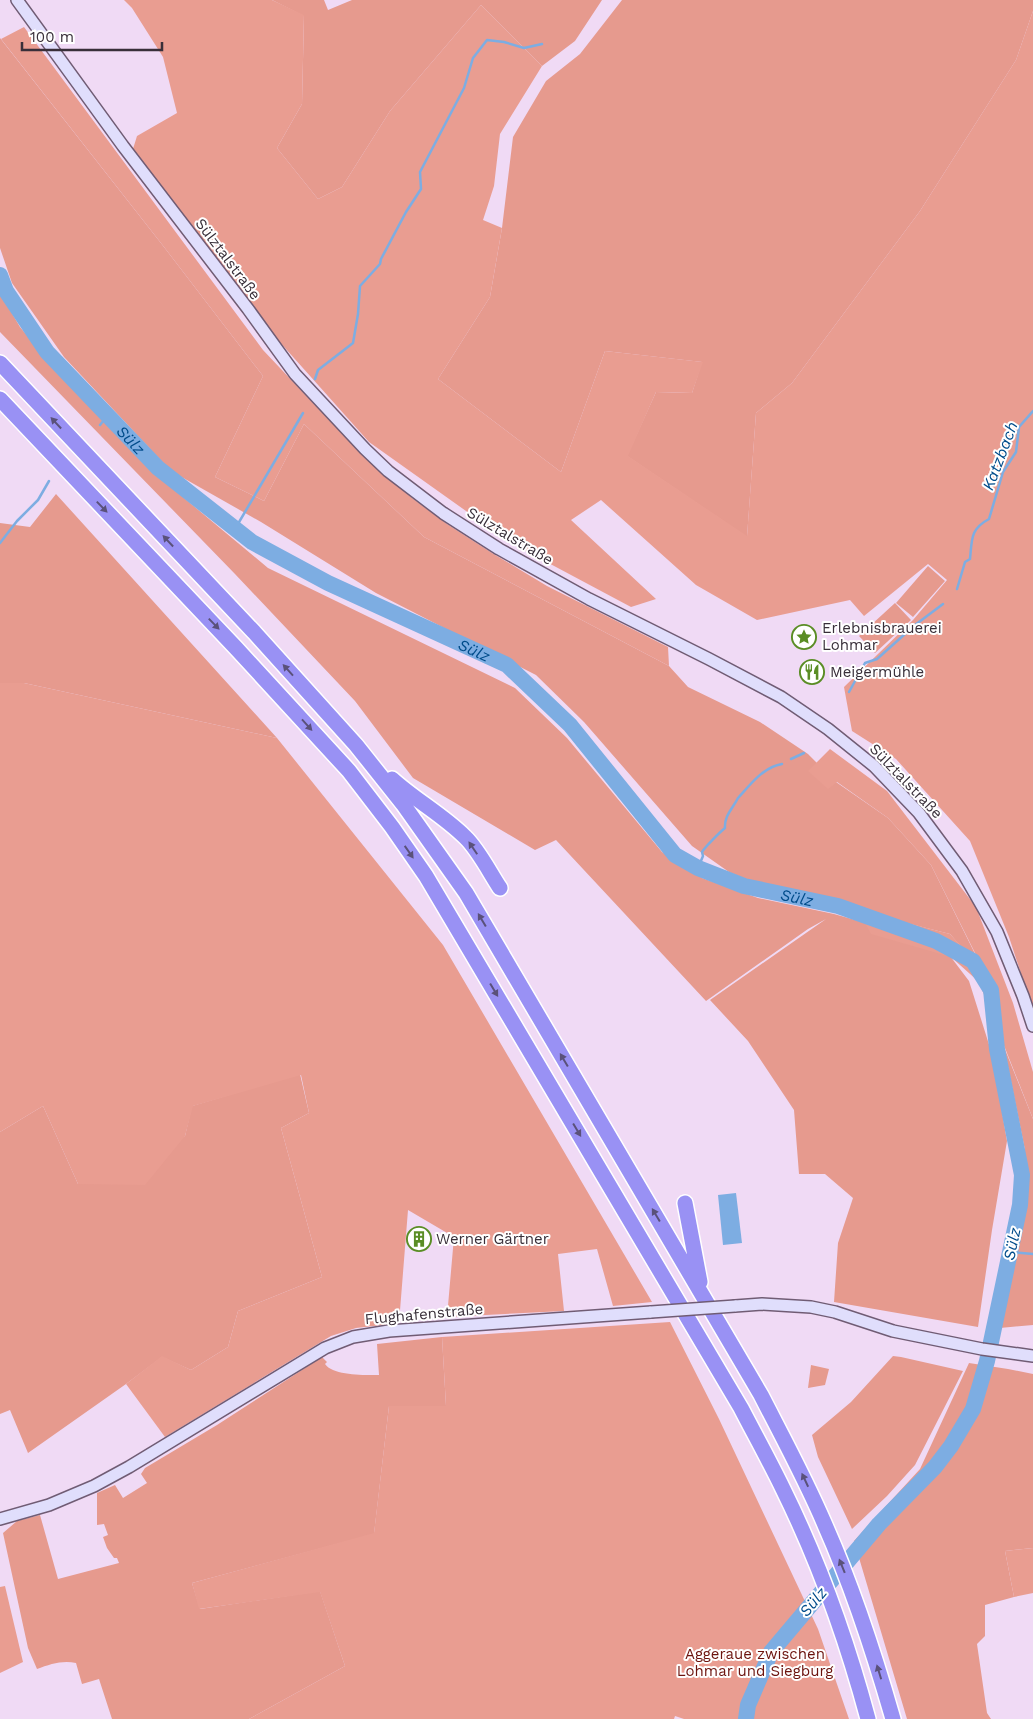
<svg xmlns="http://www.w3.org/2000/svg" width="1033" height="1719" viewBox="0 0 1033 1719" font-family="'Work Sans',sans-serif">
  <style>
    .green { fill: #e69a8e }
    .forest { fill: #e99d91 }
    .water { fill: #7dade2 }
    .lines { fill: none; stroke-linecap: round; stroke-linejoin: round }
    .stream { stroke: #7dade2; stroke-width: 2.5 }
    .river { stroke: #7dade2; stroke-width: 16 }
    .secondary-casing { stroke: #705c74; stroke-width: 14 }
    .highway-casing { stroke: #fff; stroke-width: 18 }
    .secondary { stroke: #e0defc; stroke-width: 11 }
    .highway { stroke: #9991f4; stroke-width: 15 }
    .secondary-bridge-casing { stroke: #705c74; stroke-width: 14; stroke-linecap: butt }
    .secondary-bridge { stroke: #e0defc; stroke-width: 11 }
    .oneway { fill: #5a517a }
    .labels { text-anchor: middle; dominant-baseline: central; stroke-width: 4; stroke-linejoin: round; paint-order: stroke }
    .street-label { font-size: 15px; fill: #382f39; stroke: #fff }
    .poi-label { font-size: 15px; fill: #382f39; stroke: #fff; text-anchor: start }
    .park-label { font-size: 15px; fill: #6c130d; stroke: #fff }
    .water-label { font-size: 16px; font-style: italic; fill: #004c8b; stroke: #fff }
  </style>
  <rect width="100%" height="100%" fill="#f0daf5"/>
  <path class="green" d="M 272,0 L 324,0 L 328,10 L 352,0 L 602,0 L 575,41 L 542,66 L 481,5 L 390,111 L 342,187 L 318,199 L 277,148 L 302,104 L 304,16 Z
    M 622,0 L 1033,0 L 1033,11 L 1016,60 L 920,211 L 792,383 L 756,413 L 747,537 L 627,456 L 656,392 L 692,393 L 702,362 L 605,351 L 561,472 L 438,379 L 490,297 L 502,228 L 513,137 L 546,81 L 580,54 Z
    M 0,38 L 164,247 L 263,376 L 215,477 L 264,501 L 304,424 L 424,537 L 669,666 L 688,687 L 760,722 L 808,754 L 836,782 L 888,818 L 931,865 L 985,974 L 950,934 L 765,887 L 729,872 L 692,846 L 584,722 L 536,675 L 376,593 L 261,522 L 171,471 L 64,357 L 12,283 L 0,248 Z
    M 0,293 L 20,327 L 65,381 L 154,473 L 268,568 L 515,688 L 567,738 L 662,852 L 702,878 L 758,898 L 834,914 L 941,944 L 969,981 L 992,1054 L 1007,1141 L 992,1230 L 978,1327 L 834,1302 L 838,1243 L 853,1198 L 825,1174 L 799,1174 L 794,1110 L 748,1041 L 710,1000 L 826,919 L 808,929 L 706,1001 L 556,840 L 535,850 L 413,778 L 355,701 L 235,574 L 0,332 Z
    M 56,494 L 277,738 L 24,683 L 0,683 L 0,523 L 30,527 Z
    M 928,566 L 945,581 L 913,617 L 896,603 Z
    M 895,603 L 911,620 L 875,653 L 859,636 Z
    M 1004,1047 L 1033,1119 L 1033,1325 L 1000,1328 L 1025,1150 Z
    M 300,1074 L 309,1113 L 281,1128 L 322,1277 L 238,1311 L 228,1347 L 191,1370 L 162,1357 L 126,1384 L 28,1453 L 10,1410 L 0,1414 L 0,1132 L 43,1106 L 78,1184 L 185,1136 L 192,1106 Z
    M 442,1337 L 446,1406 L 389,1406 L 374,1534 L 192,1583 L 200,1609 L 320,1591 L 345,1666 L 249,1719 L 112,1719 L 99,1679 L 82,1684 L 76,1663 C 63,1660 50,1664 37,1669 L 28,1648 L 3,1533 L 17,1521 L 40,1515 L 58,1579 L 119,1563 L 117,1558 L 114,1558 L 107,1548 L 103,1537 L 108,1535 L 104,1524 L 97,1525 L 97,1493 L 115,1485 L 123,1498 L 147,1483 L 141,1474 L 145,1468 L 217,1425 L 322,1357 L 327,1362 L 325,1364 C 333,1376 365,1375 379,1375 L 377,1344 Z
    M 893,1356 L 901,1357 L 963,1371 L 915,1465 L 887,1496 L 852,1529 L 818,1457 L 812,1435 L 851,1402 Z
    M 969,1363 L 1008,1369 L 1033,1374 L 1033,1548 L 1005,1551 L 1014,1597 L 985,1605 L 985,1636 L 977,1644 L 987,1713 L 991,1719 L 907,1719 L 854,1541 L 920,1469 Z
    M 811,1365 L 829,1369 L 825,1385 L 808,1388 Z"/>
  <path class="forest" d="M 124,0 L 272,0 L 304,15 L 302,104 L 277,148 L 318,199 L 342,187 L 390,111 L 481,5 L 542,66 L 500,134 L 494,186 L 483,220 L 502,228 L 490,297 L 438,379 L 561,472 L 605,351 L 703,362 L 692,393 L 656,392 L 628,456 L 747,536 L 756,413 L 792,383 L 920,211 L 1016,60 L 1033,11 L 1033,1010 L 1009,937 L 970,841 L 896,759 L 852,731 L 844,687 L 913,620 L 947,580 L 928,564 L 864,616 L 850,600 L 757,620 L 696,585 L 601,500 L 571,520 L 656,599 L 631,607 L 511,543 L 369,442 L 277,339 L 133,149 L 137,136 L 177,113 L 163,57 L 132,8 Z
    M 24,27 L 263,350 L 364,457 L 412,498 L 447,524 L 492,553 L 547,586 L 668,647 L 669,666 L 424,537 L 304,424 L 264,501 L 215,477 L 263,376 L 164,247 L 1,39 Z
    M 0,683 L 24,683 L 277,738 L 443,945 L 652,1302 L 613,1306 L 597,1249 L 558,1254 L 564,1311 L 447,1317 L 454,1237 L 408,1210 L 399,1323 L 356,1328 L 331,1336 L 165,1437 L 126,1384 L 162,1356 L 191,1370 L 228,1347 L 238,1311 L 322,1277 L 281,1128 L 309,1113 L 301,1075 L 193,1106 L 185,1136 L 145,1185 L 78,1184 L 43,1106 L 0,1132 Z
    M 830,749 L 887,791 L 976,907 L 1013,1003 L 1033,1072 L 1033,1119 L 979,982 L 951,957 L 871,934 L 858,910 L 950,934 L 984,971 L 931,865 L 888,818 L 837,782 L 828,789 L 808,771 Z
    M 670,1322 L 719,1419 L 818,1629 L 849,1719 L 684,1719 L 675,1716 L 674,1719 L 249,1719 L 345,1666 L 320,1592 L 199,1609 L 192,1583 L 374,1533 L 389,1406 L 446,1406 L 442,1337 Z
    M 1033,1548 L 1033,1593 L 1014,1597 L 1005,1551 Z
    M 5,1586 L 23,1662 L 0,1673 L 0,1587 Z"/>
  <path class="water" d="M 736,1193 L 742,1243 L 723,1245 L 718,1195 Z"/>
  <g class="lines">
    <path class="stream" d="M 315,379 L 318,370 L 353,343 L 358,314 L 360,286 L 380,264 L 381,259 L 406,212 L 421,189 L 420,172 L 464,88 L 473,58 L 487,40 L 504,42 L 524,48 L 542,44
      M 100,425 L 108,415
      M 235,529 L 303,413
      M 0,543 L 17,521 L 38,500 L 49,481
      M 957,589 L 965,562 L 970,559 C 972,540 970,529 989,519 L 1003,472 L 1016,452 L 1019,427 L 1033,411
      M 849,692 L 865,663 L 877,659 L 915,625 L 943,604
      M 791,759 L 804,753
      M 698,868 L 703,856 L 702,852 C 705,847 720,832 725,828 C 724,816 733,808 738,798 C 750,785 763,767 782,764
      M 1009,1252 L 1033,1254"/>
    <path class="river" id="s1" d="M 0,275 L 6,291 L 47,352 L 158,468 L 252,542 L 328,583 L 507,665 L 570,725 L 675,855 L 698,868 L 744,886 L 838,906 L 936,941 L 973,961 L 991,990 L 997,1049 L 1022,1175 L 1020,1205 L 987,1361 L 973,1409 L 951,1446 L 935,1467 L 879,1524 L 771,1652 L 748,1705 L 746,1719"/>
    <defs>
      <path id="secondary" d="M 17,0 L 123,146 L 248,309 L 295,374 L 365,449 L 388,471 L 443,513 L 499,549 L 589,599 L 709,659 L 781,697 L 828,729 L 874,766 L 919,813 L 962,871 L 997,932 L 1023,996 L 1033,1026
        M 735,1306 L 762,1304 L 811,1307 L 835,1312 L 893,1331 L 982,1349 L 1033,1356
        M 0,1519 L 49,1505 L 94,1486 L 129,1467 L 325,1348 L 353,1337 L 389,1331 L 651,1312"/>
      <path id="highway" d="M 0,363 L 254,632 L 356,745 L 403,804 L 466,893 L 761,1395 C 783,1438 806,1480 825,1525 C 853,1588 874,1653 893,1719
        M 0,399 L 236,648 L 349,771 L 392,827 L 426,876 L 741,1408 C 755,1435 770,1462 783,1489 C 819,1562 847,1641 868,1719
        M 392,779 C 415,800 443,815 465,837 C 478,849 490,873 500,888
        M 685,1203 L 700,1282"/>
    </defs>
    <use href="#secondary" class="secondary-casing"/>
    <use href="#highway" class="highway-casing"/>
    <use href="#secondary" class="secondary"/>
    <use href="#highway" class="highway"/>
    <defs>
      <path id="secondary-bridge" d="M 651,1312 L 735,1306"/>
    </defs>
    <use href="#secondary-bridge" class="secondary-bridge-casing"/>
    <use href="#secondary-bridge" class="secondary-bridge"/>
  </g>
  <defs><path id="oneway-solid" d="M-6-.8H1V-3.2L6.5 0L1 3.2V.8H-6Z" transform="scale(1.25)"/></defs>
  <g class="oneway">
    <use href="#oneway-solid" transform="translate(56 423) rotate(-133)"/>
    <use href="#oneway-solid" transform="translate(102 507) rotate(46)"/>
    <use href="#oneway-solid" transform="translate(168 541) rotate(-133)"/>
    <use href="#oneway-solid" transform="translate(214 624) rotate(46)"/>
    <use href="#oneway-solid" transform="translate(288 670) rotate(-132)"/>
    <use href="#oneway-solid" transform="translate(307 725) rotate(48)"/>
    <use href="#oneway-solid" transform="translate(473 848) rotate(-124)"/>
    <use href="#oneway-solid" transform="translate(409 852) rotate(55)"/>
    <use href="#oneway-solid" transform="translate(482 920) rotate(-121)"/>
    <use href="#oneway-solid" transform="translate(494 990) rotate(59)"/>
    <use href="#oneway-solid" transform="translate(564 1060) rotate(-121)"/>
    <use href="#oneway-solid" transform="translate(577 1130) rotate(59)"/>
    <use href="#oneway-solid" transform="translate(656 1215) rotate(-121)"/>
    <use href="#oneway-solid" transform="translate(805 1480) rotate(-115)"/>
    <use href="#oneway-solid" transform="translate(842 1566) rotate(-112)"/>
    <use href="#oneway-solid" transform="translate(879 1672) rotate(-107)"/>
  </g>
  <defs>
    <symbol id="sight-ring" viewBox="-11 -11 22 22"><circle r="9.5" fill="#fff" stroke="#5a8d25" stroke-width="1.5"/><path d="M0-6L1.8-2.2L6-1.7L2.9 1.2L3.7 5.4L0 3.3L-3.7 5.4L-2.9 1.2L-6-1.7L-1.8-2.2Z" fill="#5a8d25"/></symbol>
    <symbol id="restaurant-ring" viewBox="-11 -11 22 22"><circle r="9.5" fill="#fff" stroke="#5a8d25" stroke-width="1.5"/><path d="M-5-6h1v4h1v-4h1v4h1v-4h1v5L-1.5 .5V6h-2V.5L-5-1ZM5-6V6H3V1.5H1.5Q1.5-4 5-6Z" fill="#5a8d25"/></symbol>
    <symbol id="building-ring" viewBox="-11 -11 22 22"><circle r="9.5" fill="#fff" stroke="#5a8d25" stroke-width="1.5"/><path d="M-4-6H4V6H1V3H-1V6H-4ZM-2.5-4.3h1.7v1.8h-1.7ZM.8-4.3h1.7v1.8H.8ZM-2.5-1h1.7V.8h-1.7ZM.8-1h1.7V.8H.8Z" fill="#5a8d25"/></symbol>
  </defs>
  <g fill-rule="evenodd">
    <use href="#sight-ring" x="790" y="623" width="28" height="28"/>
    <use href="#restaurant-ring" x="798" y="658" width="28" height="28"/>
    <use href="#building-ring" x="405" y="1225" width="28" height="28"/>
  </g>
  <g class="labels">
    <g class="street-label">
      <text transform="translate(228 259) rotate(53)">Sülztalstraße</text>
      <text transform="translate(510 536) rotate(31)">Sülztalstraße</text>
      <text transform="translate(906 781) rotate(46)">Sülztalstraße</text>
      <text transform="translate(424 1314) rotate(-5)">Flughafenstraße</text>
    </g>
    <g class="poi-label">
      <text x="822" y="628">Erlebnisbrauerei<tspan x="822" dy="17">Lohmar</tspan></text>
      <text x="830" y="672">Meigermühle</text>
      <text x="436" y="1239">Werner Gärtner</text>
    </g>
    <g class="park-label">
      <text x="755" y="1654">Aggeraue zwischen<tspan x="755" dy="17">Lohmar und Siegburg</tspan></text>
    </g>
    <g class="water-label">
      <text stroke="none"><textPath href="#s1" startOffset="212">Sülz</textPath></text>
      <text transform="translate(1000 456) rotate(-69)">Katzbach</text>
      <text stroke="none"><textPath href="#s1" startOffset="618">Sülz</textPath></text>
      <text stroke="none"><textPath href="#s1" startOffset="1038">Sülz</textPath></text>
      <text transform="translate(1012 1244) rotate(-78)">Sülz</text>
      <text transform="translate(813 1602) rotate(-50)">Sülz</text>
    </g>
  </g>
  <path d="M22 42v8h140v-8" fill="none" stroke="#382f39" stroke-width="2.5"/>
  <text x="30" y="42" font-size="15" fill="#382f39" stroke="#ffffff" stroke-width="4" paint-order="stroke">100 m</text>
</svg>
